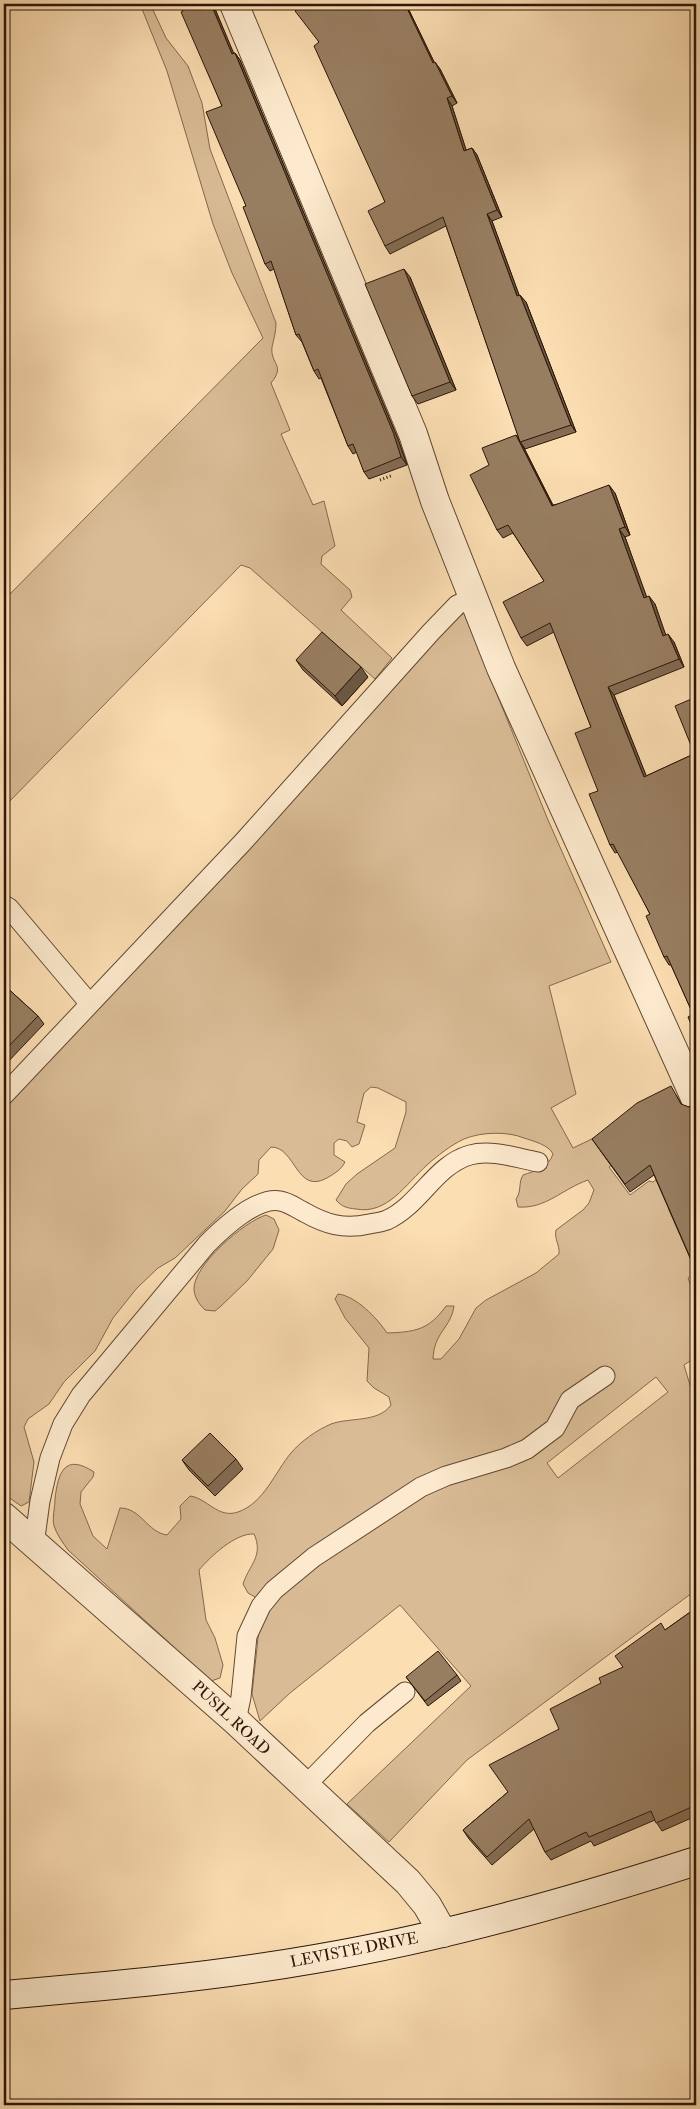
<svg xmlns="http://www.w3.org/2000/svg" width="700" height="2109" viewBox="0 0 700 2109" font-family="'IM FELL Double Pica',serif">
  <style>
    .green { fill: #d9bc96; stroke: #82694f; fill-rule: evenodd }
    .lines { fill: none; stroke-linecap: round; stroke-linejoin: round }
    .service-casing { stroke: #604833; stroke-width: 21 }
    .minor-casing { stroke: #604833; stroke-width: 30 }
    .secondary-casing { stroke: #2c1608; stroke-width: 30 }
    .path { stroke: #2c1608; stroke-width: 3; stroke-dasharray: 1 2.5; stroke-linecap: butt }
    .service { stroke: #fdeace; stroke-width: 19 }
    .minor { stroke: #fdeace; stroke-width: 28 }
    .secondary { stroke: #fdeace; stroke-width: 28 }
    .wall { fill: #836c53; stroke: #2c1608 }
    .shaded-wall { fill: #6a5844; stroke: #2c1608 }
    .building { fill: #987e61; stroke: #2c1608 }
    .labels { text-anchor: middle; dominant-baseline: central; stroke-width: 5; stroke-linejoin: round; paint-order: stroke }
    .street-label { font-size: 16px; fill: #2c1608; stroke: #fdeace }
  </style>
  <rect width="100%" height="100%" fill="#fcdeb3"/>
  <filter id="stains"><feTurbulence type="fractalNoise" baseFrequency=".004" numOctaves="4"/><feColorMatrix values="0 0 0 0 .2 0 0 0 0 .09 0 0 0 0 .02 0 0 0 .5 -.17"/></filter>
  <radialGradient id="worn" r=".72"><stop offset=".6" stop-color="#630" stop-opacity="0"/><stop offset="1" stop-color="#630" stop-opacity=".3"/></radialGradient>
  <path class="green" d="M 140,4 L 162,4 L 153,10 L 166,38 L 188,66 L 202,103 L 210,149 L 276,323 C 276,332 274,338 272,347 C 270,364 286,365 271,383 L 290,430 L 281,434 L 313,505 L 324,501 L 335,546 L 322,556 L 321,564 L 350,590 L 352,597 L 341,610 L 392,658 L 375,679 L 250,568 L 241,565 L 4,807 L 4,600 L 263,338 L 232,273 L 213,224 L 167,71 Z
    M 464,613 L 548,820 L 611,962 L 549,986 L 576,1094 L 551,1108 L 573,1148 L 598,1136 L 617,1161 L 609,1167 L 630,1195 L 649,1181 L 653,1182 L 663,1175 L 669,1210 L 696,1272 L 688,1278 L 696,1300 L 696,1357 L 684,1365 L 696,1405 L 696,1562 L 691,1565 L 696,1577 L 696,1590 L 467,1760 L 389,1842 L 347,1804 L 471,1686 L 400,1605 L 290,1693 L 260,1721 L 252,1694 L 262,1601 L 248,1593 L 243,1584 C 249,1565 264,1556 254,1534 C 235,1533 210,1557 199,1570 L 206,1620 L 215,1638 L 223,1665 L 220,1678 L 211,1681 L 68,1550 C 63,1543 57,1535 54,1526 C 52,1518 55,1507 55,1499 C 58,1472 65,1453 94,1472 L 93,1477 L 81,1492 L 80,1504 L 93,1536 L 107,1549 L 120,1508 C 141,1508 147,1532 167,1535 L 181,1519 L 180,1506 L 190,1496 C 207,1498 218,1519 238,1512 C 264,1503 275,1472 291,1453 C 301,1441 317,1430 331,1424 C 350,1417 378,1423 391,1405 L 389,1397 L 374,1388 L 367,1381 L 369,1348 L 345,1318 L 335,1299 L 338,1294 C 356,1296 377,1318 387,1333 C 415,1332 429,1330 446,1306 L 454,1306 C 451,1328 434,1332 433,1359 L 441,1359 L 459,1339 L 476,1308 L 486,1300 L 536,1273 L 559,1254 C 560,1245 554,1239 556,1230 L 583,1210 L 589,1203 L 594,1190 L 588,1180 C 562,1189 546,1209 518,1207 L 516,1199 C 522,1191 518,1183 523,1175 C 535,1171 549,1167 553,1154 C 549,1145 533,1141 524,1138 C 507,1131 481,1132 464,1139 C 451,1145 437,1156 427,1165 C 406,1184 387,1215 356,1209 C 347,1208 342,1207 336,1200 L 346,1184 L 357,1174 L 395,1148 L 406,1112 L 406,1102 L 378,1088 L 371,1087 L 364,1093 L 357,1122 L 365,1125 L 359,1144 L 352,1147 L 347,1141 L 339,1139 L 334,1143 L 334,1155 L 345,1162 C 341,1170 335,1173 327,1178 C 296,1195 296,1147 271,1147 L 259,1160 L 258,1174 L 242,1189 L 225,1211 L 175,1258 L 158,1268 L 137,1288 L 113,1318 L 95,1351 L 64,1382 L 49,1404 L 28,1419 L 24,1427 L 34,1462 L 29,1502 L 21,1506 L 4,1494 L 4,1109 L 451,622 ZM 656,1377 L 668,1392 L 558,1478 L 547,1463 Z
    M 266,1215 L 274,1219 L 279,1230 L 273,1249 L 247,1281 L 220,1307 L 215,1311 L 205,1310 C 200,1305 195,1299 194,1290 C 192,1266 245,1221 266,1215 Z"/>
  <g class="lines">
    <defs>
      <path id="service" d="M 4,905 L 9,908 L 90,1004
        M 4,1095 L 243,842 L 431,632 L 457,605 L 474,597
        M 34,1545 L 40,1501 L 50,1458 L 63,1424 L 81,1395 L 207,1244 C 222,1229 257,1196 280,1201 C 288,1202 296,1208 304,1212 C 325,1224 344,1230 369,1224 C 375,1223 382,1222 387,1220 C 420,1205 435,1165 470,1155 C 491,1149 517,1158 538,1162
        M 236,1721 L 241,1697 L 247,1636 L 261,1606 L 274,1590 L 314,1557 L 421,1487 L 446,1476 L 506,1458 L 527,1449 L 555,1428 L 570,1400 L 605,1376
        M 305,1786 L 367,1723 L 405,1692"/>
      <path id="minor" d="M 234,4 L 413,434 L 435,501 L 501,668 L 696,1100
        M 4,1517 L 236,1721 L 408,1882 L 427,1905 L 443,1933"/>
      <path id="secondary" d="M 4,1995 C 108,1986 212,1977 315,1959 C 445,1937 571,1901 696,1861"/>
    </defs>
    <use href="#service" class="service-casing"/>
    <use href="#minor" class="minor-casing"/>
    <use href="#secondary" class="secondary-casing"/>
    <path class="path" d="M 690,4 L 696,19
      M 380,480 L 393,475"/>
    <use href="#service" class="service"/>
    <use href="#minor" class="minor"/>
    <use href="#secondary" class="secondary"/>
  </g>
  <path class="wall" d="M 180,4 L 213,4 L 233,53 L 235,53 L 240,60 L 398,439 L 407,465 L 369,479 L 364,472 L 357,452 L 353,454 L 348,446 L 321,378 L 319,379 L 314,371 L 302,342 L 296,335 L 274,269 L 270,271 L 265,264 L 246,206 L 222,106 Z
    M 306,4 L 406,4 L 434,62 L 440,69 L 457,103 L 452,106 L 466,150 L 472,148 L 477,155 L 502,217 L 492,221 L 519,295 L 526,302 L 576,432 L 525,449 L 523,446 L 553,505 L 615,493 L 630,535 L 625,537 L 646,597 L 655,604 L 665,635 L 674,642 L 684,667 L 614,695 L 646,776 L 696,753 L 692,748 L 696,697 L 696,1036 L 693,1014 L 671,965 L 669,965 L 664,957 L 650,914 L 618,852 L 615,853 L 610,845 L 598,791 L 591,727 L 554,632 L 527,646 L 521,638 L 544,581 L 513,533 L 503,538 L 497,530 L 489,465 L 520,441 L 446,226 L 390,254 L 385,246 L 385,202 L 319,43 Z
    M 410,277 L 456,390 L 418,404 L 412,396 Z
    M 296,660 L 368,677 L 342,706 L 303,670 Z
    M 4,985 L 38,1016 L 44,1024 L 4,1066 Z
    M 676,1095 L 682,1105 L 689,1107 L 696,1106 L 696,1269 L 693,1264 L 654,1175 L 630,1192 L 592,1139 Z
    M 236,1459 L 243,1469 L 215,1496 L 189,1470 L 182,1460 Z
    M 696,1608 L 696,1816 L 662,1831 L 655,1820 L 594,1846 L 591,1841 L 551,1860 L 545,1852 L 534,1829 L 492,1865 L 469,1839 L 463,1830 L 508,1792 L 559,1729 L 601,1683 L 623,1667 L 665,1630 Z
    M 457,1675 L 461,1681 L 428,1706 L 406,1677 Z"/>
  <path class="shaded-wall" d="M 211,4 L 213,4 L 237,61 L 232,54 Z
    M 405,4 L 406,4 L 438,70 L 433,63 Z
    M 235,53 L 240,60 L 398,439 L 407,465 L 401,457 Z
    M 435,62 L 440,69 L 457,103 L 452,96 Z
    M 447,98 L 452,106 L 469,159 L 464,151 Z
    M 472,148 L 477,155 L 502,217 L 497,210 Z
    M 487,214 L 492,221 L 522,303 L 517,296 Z
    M 404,269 L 410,277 L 456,390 L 450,382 Z
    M 520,295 L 526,302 L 576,432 L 571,425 Z
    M 516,435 L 523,446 L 557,514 L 552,506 Z
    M 609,485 L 615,493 L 630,535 L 625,527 Z
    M 619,529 L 625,537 L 650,606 L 644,598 Z
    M 649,596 L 655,604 L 669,644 L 663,636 Z
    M 668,634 L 674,642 L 684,667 L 679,659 Z
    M 361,667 L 368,677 L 342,706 L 335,696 Z
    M 608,687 L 614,695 L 650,785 L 644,777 Z"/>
  <path class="building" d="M 180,4 L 211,4 L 232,54 L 235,53 L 393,432 L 401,457 L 364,472 L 353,444 L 348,446 L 318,369 L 314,371 L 299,334 L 296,335 L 271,261 L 265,264 L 243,207 L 246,206 L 206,112 L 222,106 L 181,12 L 183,11 Z
    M 306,4 L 405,4 L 433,63 L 435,62 L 452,96 L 447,98 L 464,151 L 472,148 L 497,210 L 487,214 L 517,296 L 520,295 L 571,425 L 520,442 L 443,217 L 385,246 L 368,211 L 385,202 L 314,46 L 319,42 L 295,11 Z
    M 404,269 L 450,382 L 412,396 L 365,284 Z
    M 516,435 L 552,506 L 609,485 L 625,527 L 619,529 L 644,598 L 649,596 L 663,636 L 668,634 L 679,659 L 608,687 L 644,777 L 696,753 L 696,1036 L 688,1017 L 693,1014 L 667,956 L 664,957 L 646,916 L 650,914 L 613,844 L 610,845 L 589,794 L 598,791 L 575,733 L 591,727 L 550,623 L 521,638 L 503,602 L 544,581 L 508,525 L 497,530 L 470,475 L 489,465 L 482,448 Z
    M 322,632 L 361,667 L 335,696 L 296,660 Z
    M 696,697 L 696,746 L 692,748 L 675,706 Z
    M 4,985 L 38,1016 L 4,1051 Z
    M 671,1086 L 681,1104 L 689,1107 L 696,1106 L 696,1263 L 693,1264 L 650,1165 L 625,1184 L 592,1139 L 637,1103 Z
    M 210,1433 L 236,1459 L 208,1486 L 182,1460 Z
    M 696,1555 L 696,1567 L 691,1557 Z
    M 696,1608 L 696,1805 L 656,1823 L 651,1811 L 589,1837 L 586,1832 L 545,1852 L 529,1819 L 487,1857 L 463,1830 L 508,1792 L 489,1765 L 559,1729 L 550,1709 L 601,1683 L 599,1678 L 623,1667 L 615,1656 L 661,1623 L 665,1630 Z
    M 438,1651 L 457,1675 L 425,1701 L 406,1677 Z"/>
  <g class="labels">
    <g class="street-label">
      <text transform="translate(231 1718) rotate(43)">PUSIL ROAD</text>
      <text transform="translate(354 1950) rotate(-11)">LEVISTE DRIVE</text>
    </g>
  </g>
  <rect width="700" height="2109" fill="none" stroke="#fcdeb3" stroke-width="20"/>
  <rect x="5" y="5" width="690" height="2099" fill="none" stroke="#2c1608" stroke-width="2.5"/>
  <rect x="10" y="10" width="680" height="2089" fill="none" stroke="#2c1608"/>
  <rect width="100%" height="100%" filter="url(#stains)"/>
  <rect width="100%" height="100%" fill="url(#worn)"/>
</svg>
